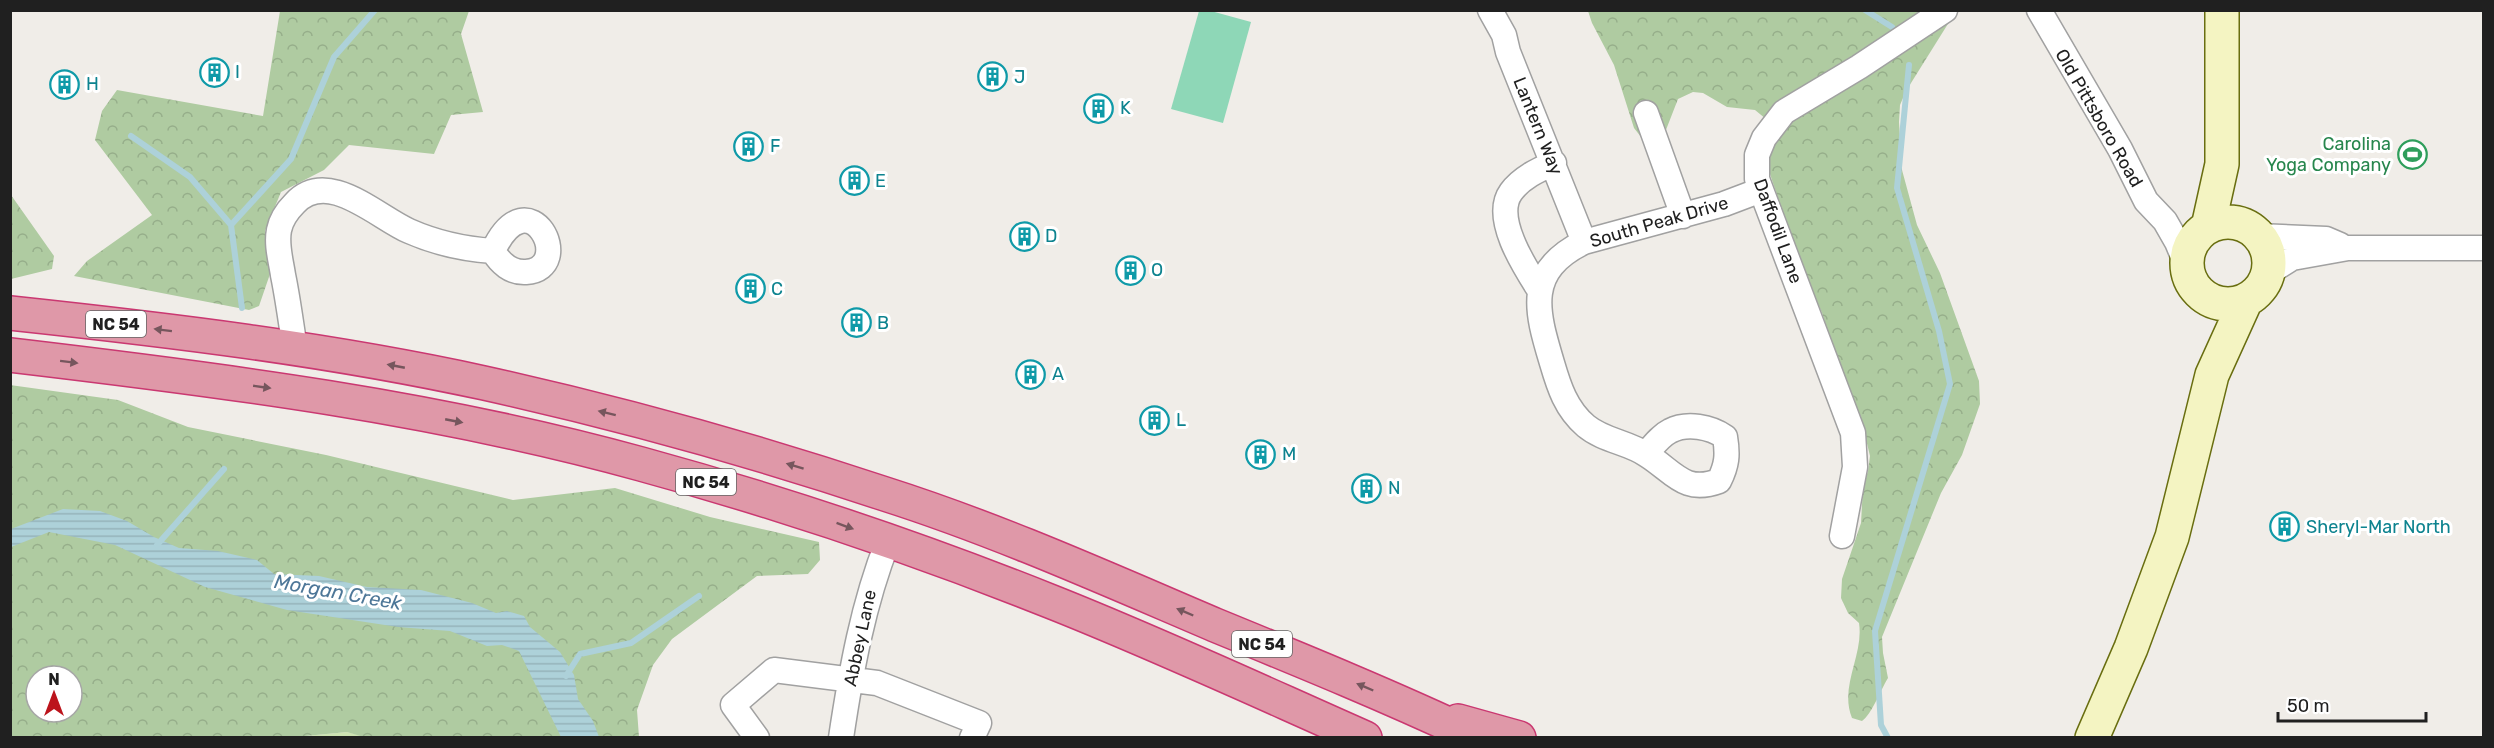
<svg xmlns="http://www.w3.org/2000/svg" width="2494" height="748" viewBox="0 0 2494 748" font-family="Rubik,sans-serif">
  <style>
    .grass { fill: url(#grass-tufts) }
    .forest { fill: url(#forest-crowns); fill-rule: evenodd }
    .pitch { fill: #8ed7b7 }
    .water { fill: url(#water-rules) }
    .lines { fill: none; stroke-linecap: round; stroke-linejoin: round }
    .stream { stroke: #add1d9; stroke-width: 6 }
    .street-casing { stroke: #a1a1a1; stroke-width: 27 }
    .secondary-casing { stroke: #696e10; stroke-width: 36 }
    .highway-casing { stroke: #ca3871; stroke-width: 36 }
    .street { stroke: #fff; stroke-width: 24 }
    .secondary { stroke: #f4f4c2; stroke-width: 33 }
    .highway { stroke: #df98a8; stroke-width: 33 }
    .oneway { fill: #76565d }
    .labels { text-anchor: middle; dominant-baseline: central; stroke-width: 6; stroke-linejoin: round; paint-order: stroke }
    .shield { fill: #fff; stroke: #636363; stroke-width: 1.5 }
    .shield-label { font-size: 16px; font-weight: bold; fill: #202020 }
    .culture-label { font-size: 18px; fill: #0d838f; stroke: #fff; text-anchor: start }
    .street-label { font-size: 18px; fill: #202020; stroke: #fff }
    .leisure-label { font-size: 18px; fill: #27864d; stroke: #fff; text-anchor: end }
    .water-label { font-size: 20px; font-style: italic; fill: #4e7798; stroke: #fff }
  </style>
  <defs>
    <pattern id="grass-tufts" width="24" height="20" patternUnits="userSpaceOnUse" patternTransform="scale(1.5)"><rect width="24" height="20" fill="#cee4b3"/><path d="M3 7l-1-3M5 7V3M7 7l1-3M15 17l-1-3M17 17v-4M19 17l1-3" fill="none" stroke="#b1c39a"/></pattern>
    <pattern id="forest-crowns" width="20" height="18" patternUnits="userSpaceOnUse" patternTransform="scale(1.5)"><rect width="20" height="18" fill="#afcba1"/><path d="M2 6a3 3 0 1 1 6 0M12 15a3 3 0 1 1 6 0" fill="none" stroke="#96ae8a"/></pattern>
    <pattern id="water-rules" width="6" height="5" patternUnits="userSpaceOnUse" patternTransform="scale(1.5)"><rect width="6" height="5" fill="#add1d9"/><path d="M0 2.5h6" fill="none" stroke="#95b3ba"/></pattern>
  </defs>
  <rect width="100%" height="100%" fill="#f0ede8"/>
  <path class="grass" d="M 347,732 L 367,737 L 285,738 Z"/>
  <path class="forest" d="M 280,11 L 469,11 L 461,34 L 483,112 L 451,115 L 434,154 L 349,145 L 324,170 L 281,192 L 265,231 L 270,274 L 259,306 L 249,310 L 74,276 L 87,261 L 152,215 L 95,140 L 102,111 L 117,90 L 263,116 Z
    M 1588,11 L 1956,11 L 1906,91 L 1900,105 L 1899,122 L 1902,170 L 1917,225 L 1940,273 L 1979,381 L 1980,404 L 1962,455 L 1941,493 L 1882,637 L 1883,653 L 1888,678 C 1880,691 1872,714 1862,721 L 1852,718 C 1839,686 1864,655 1859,623 L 1848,613 L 1841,598 L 1842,579 L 1861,523 L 1863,487 L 1868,471 L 1870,456 L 1864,431 L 1851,400 L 1822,313 L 1797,255 L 1769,171 L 1766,119 L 1755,110 L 1727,107 L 1703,93 L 1693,92 L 1678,99 L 1664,135 L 1651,139 L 1641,137 L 1634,128 L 1614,65 L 1592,23 Z
    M 11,195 L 54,256 L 52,269 L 11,279 Z
    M 10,385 L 118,400 L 188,427 L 326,455 L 513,500 L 615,488 L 710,517 L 819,542 L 820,560 L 808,574 L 757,576 L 672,639 L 653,665 L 637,710 L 639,737 L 367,738 L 347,732 L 285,738 L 11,737 ZM 36,676 L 72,676 L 72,712 L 36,712 Z"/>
  <path class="pitch" d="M 1199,11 L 1211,11 L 1251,22 L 1223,123 L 1171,109 Z"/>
  <path class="water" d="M 63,509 L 100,511 L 127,521 L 154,537 L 179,548 L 218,551 L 257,560 L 274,574 L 319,576 L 367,587 L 421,590 L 472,603 L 496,613 L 507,611 L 524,616 L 530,627 L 560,652 L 574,675 L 578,699 L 593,721 L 599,737 L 561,737 L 519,651 L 502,645 L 487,646 L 450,631 L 398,627 L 287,610 L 205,587 L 115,545 L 49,532 L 11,547 L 11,529 Z"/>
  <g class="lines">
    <path class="stream" d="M 1865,10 L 1892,27
      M 131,136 L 190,177 L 231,225
      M 242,308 L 231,225 L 291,159 L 334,57 L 375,10
      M 157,545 L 224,469
      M 566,676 L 580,654 L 631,643 L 699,596
      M 1888,738 L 1881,725 L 1875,631 L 1950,384 L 1939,331 L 1897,188 L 1909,65"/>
    <defs>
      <path id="street" d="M 1490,10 L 1504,35 L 1508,52 L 1584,242
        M 2039,10 L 2120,149 L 2146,201 L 2165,221 L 2177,242 L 2187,266
        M 1646,113 L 1683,216
        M 2259,236 L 2326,239 L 2340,245
        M 2268,273 L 2292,258 L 2348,248 L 2484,248
        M 1540,291 C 1526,269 1492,218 1511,192 C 1521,178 1538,170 1554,163
        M 295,348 C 291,324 288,299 283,275 C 281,261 276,245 279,230 C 281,220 288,210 295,203 C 328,168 377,217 409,231 C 436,243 464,249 493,251 C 500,263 511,273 526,272 C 577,269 529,173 493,251
        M 1646,454 C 1653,446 1660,436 1670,431 C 1687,422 1711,427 1725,437 C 1728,455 1727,465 1719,481 C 1684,494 1674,472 1647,455 C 1628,442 1604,441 1586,426 C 1566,409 1559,387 1552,363 C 1536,310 1525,271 1584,242 L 1724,204 L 1761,190
        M 1842,536 L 1855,467 L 1853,433 L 1757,179 L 1757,155 L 1764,138 L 1784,112 L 1859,67 L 1945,10
        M 757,738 L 733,705 L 774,670 L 877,683 L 979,723 L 972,738
        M 841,738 C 851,671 863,604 888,541"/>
      <path id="secondary" d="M2187 263a41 41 0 1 1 82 0a41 41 0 1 1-82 0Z
        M 2208,227 L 2222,164 L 2222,10
        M 2092,738 L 2131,648 L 2172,537 L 2212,375 L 2246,300"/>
      <path id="highway" d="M 10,313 C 169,330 328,349 484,383 C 619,413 753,450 885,494 C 998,530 1107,579 1215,625 C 1303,661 1391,697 1478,738
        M 10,355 C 222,380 435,407 641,464 C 780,502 917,548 1052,602 C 1158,644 1261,692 1365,738
        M 1458,721 L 1519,738"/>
    </defs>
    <use href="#street" class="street-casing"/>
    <use href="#secondary" class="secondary-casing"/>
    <use href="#highway" class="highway-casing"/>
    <use href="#street" class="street"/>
    <use href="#secondary" class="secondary"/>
    <use href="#highway" class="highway"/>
  </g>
  <defs><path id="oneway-solid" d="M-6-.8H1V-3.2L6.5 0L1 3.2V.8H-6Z" transform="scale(1.5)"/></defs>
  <g class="oneway">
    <use href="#oneway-solid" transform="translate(163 330) rotate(-173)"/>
    <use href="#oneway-solid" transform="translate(69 362) rotate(7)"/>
    <use href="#oneway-solid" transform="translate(396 366) rotate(-169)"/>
    <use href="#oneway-solid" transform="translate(262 387) rotate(8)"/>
    <use href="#oneway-solid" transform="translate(607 413) rotate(-166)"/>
    <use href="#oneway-solid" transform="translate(454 421) rotate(11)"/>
    <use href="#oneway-solid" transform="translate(795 466) rotate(-163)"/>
    <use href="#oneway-solid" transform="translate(845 526) rotate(20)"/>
    <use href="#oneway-solid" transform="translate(1185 612) rotate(-157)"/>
    <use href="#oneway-solid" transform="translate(1365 687) rotate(-157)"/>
  </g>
  <defs>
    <symbol id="building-ring" viewBox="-11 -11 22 22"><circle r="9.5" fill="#fff" stroke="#0f9aa8" stroke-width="1.5"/><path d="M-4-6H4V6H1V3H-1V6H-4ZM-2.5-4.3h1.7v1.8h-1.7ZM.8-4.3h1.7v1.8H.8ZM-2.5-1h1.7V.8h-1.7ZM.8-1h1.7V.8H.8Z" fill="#0f9aa8"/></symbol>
    <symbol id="stadium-ring" viewBox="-11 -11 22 22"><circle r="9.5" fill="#fff" stroke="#2e9e5b" stroke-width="1.5"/><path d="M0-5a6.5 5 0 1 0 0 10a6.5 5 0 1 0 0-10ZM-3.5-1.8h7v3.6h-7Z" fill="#2e9e5b"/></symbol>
  </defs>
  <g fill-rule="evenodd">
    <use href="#building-ring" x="198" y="56" width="33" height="33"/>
    <use href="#building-ring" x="976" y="60" width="33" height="33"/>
    <use href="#building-ring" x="48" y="68" width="33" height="33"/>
    <use href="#building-ring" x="1082" y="92" width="33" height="33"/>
    <use href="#building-ring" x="732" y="130" width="33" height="33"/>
    <use href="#stadium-ring" x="2396" y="138" width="33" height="33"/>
    <use href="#building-ring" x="838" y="164" width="33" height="33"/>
    <use href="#building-ring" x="1008" y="220" width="33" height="33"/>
    <use href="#building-ring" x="1114" y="254" width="33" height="33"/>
    <use href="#building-ring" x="734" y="272" width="33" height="33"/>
    <use href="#building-ring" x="840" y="306" width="33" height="33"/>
    <use href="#building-ring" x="1014" y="358" width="33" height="33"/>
    <use href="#building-ring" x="1138" y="404" width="33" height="33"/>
    <use href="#building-ring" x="1244" y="438" width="33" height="33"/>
    <use href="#building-ring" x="1350" y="472" width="33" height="33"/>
    <use href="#building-ring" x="2268" y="510" width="33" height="33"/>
  </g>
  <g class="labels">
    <g class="shield">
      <rect x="86" y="311" width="60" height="26" rx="4.5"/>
      <rect x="676" y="469" width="60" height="26" rx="4.5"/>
      <rect x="1232" y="631" width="60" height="26" rx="4.5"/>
    </g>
    <g class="shield-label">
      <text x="116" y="324">NC 54</text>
      <text x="706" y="482">NC 54</text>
      <text x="1262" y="644">NC 54</text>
    </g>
    <g class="culture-label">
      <text x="235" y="72">I</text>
      <text x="1014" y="77">J</text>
      <text x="86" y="84">H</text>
      <text x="1120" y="108">K</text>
      <text x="770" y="146">F</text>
      <text x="875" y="181">E</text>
      <text x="1045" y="236">D</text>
      <text x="1151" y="270">O</text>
      <text x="771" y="289">C</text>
      <text x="877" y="323">B</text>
      <text x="1052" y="374">A</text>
      <text x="1176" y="420">L</text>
      <text x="1282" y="454">M</text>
      <text x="1388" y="488">N</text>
      <text x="2306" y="527">Sheryl-Mar North</text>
    </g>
    <g class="street-label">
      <text transform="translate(2099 118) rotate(60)">Old Pittsboro Road</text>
      <text transform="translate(1538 126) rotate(68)">Lantern Way</text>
      <text transform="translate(1659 222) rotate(-16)">South Peak Drive</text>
      <text transform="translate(1778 231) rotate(70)">Daffodil Lane</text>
      <text transform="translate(860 638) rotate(-78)">Abbey Lane</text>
    </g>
    <g class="leisure-label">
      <text x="2391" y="144">Carolina<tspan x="2391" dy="21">Yoga Company</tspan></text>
    </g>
    <g class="water-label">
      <text transform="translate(338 592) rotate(10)">Morgan Creek</text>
    </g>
  </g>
  <rect width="2494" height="748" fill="none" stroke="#202020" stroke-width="24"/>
  <g transform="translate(54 694)"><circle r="28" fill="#ffffff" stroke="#a6a6a6" stroke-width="1.5"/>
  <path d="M0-4.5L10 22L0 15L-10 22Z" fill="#bc141c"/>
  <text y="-9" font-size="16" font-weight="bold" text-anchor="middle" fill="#202020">N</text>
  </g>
  <path d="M2278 712v9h148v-9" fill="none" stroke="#202020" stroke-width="3"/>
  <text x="2287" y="712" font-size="18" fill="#202020" stroke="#ffffff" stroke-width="4.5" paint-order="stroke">50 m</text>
</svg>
